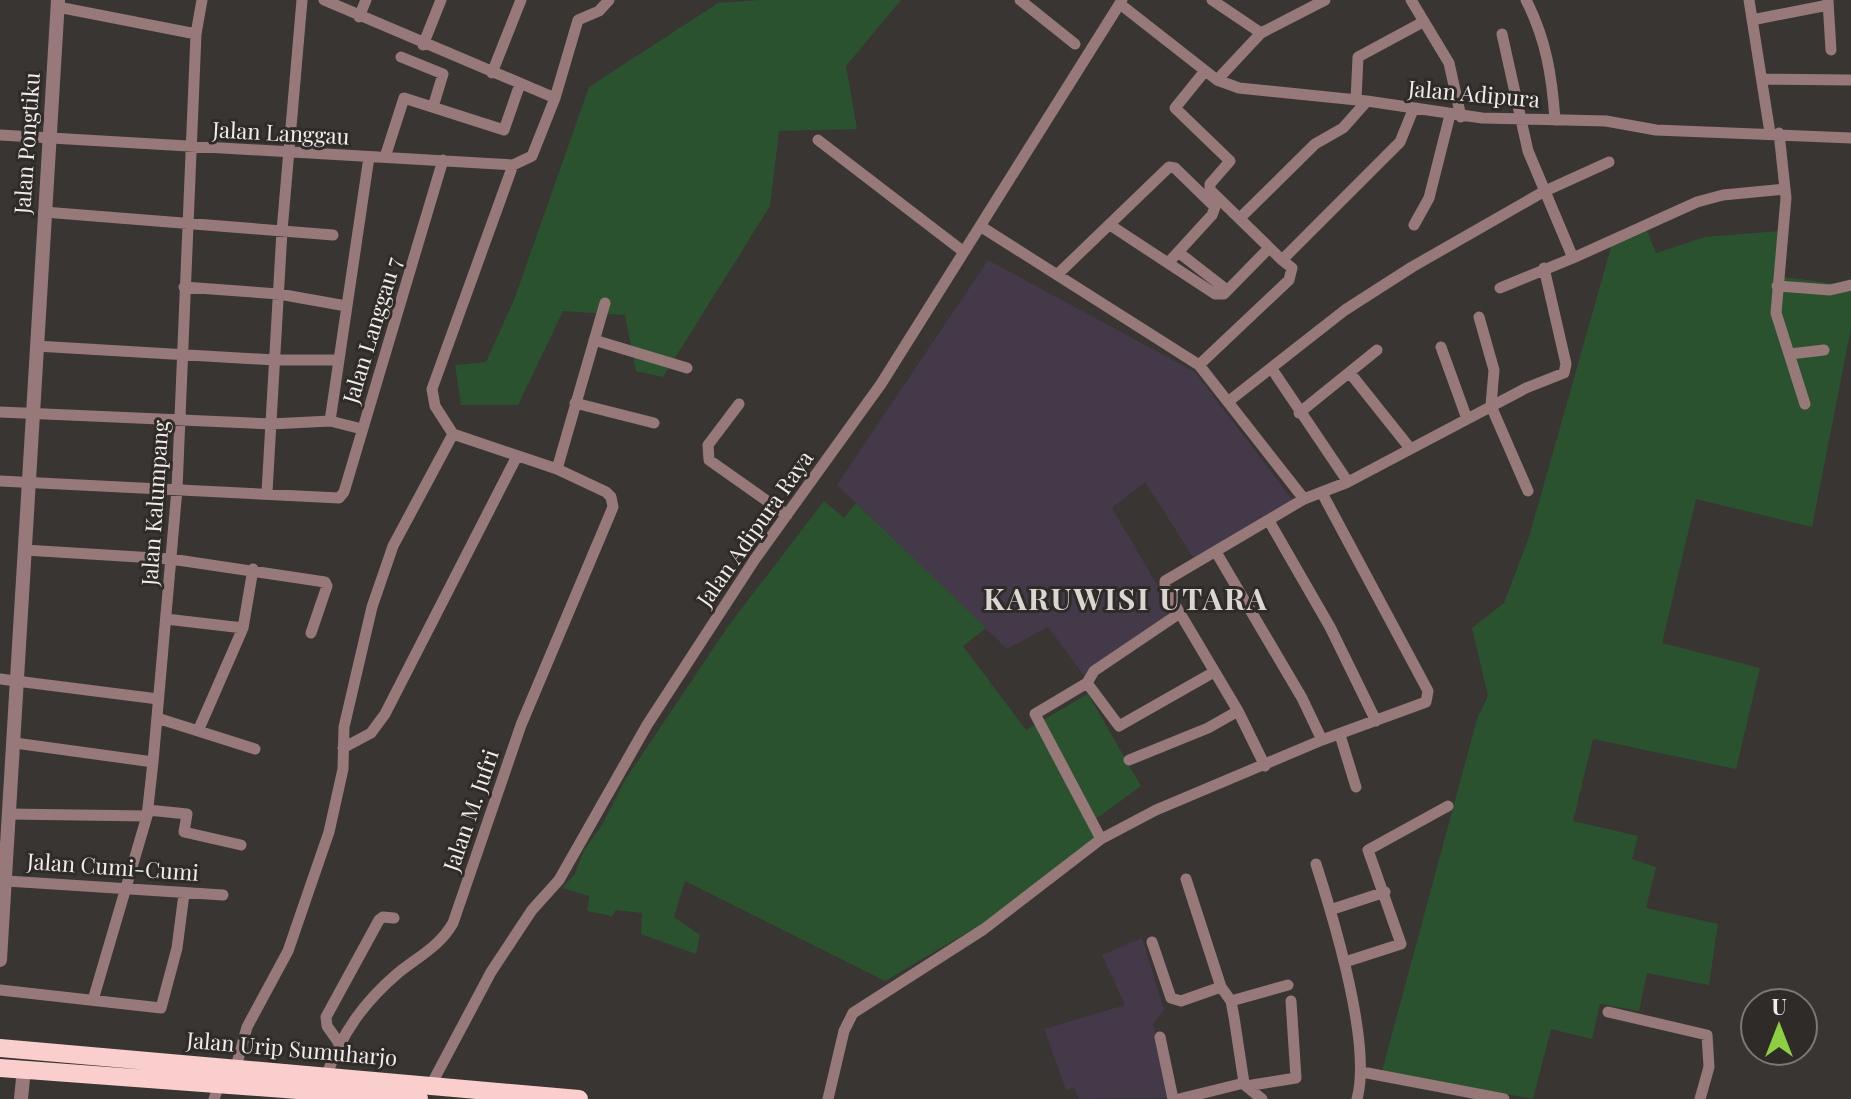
<svg xmlns="http://www.w3.org/2000/svg" width="1851" height="1099" viewBox="0 0 1851 1099" font-family="'Playfair Display',serif">
  <style>
    .industrial { fill: #443948 }
    .green { fill: #2b522e }
    .lines { fill: none; stroke-linecap: round; stroke-linejoin: round }
    .minor { stroke: #967978; stroke-width: 11 }
    .tertiary { stroke: #967978; stroke-width: 14 }
    .trunk { stroke: #facecd; stroke-width: 18 }
    .labels { text-anchor: middle; dominant-baseline: central; stroke-width: 6; stroke-linejoin: round; paint-order: stroke }
    .street-label { font-size: 22px; fill: #efecea; stroke: #2f2b28 }
    .district-label { font-size: 30px; font-weight: bold; letter-spacing: 2px; fill: #dbd6d2; stroke: #2f2b28 }
  </style>
  <rect width="100%" height="100%" fill="#393532"/>
  <path class="industrial" d="M 988,260 L 1195,372 L 1294,502 L 1195,560 L 1145,482 L 1112,508 L 1176,617 L 1085,677 L 1048,627 L 1007,649 L 837,485 Z
    M 1142,938 L 1164,1010 L 1153,1024 L 1168,1098 L 1079,1099 L 1074,1088 L 1066,1090 L 1044,1029 L 1125,1005 L 1102,955 Z"/>
  <path class="green" d="M 760,0 L 901,0 L 846,66 L 857,129 L 779,131 L 770,206 L 663,377 L 636,371 L 625,315 L 563,311 L 518,405 L 461,405 L 455,365 L 486,362 L 514,300 L 589,87 L 718,3 Z
    M 1645,226 L 1656,253 L 1705,237 L 1779,231 L 1777,276 L 1851,286 L 1851,328 L 1812,527 L 1696,499 L 1662,643 L 1760,668 L 1736,769 L 1593,739 L 1573,821 L 1638,836 L 1632,859 L 1656,867 L 1646,908 L 1718,924 L 1709,985 L 1647,973 L 1639,1011 L 1600,1004 L 1592,1039 L 1551,1029 L 1533,1099 L 1382,1071 L 1477,719 L 1488,696 L 1472,628 L 1504,603 L 1529,537 L 1612,244 Z
    M 824,501 L 844,518 L 856,503 L 986,628 L 963,646 L 1026,730 L 1088,694 L 1141,786 L 1093,821 L 1099,836 L 985,922 L 885,981 L 685,881 L 674,917 L 700,935 L 696,954 L 641,934 L 642,913 L 616,910 L 612,916 L 587,911 L 589,896 L 562,888 L 575,874 L 584,850 L 602,825 L 625,780 L 729,625 Z"/>
  <g class="lines">
    <path class="minor" d="M 324,0 L 555,98
      M 1020,0 L 1075,44
      M 1212,0 L 1261,33
      M 1411,0 L 1449,63 L 1461,117
      M 1526,0 C 1546,39 1552,76 1555,120
      M 1749,0 L 1770,133
      M 1828,1 L 1831,50
      M 1120,4 L 1217,80 L 1239,88 L 1367,101 L 1482,118 L 1606,121 L 1656,130 L 1851,138
      M 58,7 L 196,34
      M 359,17 L 366,0
      M 1752,20 L 1828,5
      M 423,45 L 441,0
      M 401,57 L 443,74 L 433,107
      M 1205,71 L 1175,108 L 1230,161 L 1210,184 L 1210,190 L 1282,260
      M 492,73 L 521,0
      M 1764,79 L 1851,80
      M 1217,80 L 1261,33 L 1325,0
      M 1356,100 L 1358,57 L 1423,22
      M 1779,133 L 1786,198 L 1776,313 L 1805,404
      M 0,135 L 513,165 L 532,156 L 555,98 L 578,20 L 599,11 L 609,0
      M 818,140 L 964,252
      M 385,157 L 404,98 L 504,130 L 520,84
      M 44,212 L 333,235
      M 1240,218 L 1315,144 L 1343,128 L 1367,101
      M 1110,225 L 1215,294 L 1224,294 L 1269,248
      M 1414,225 L 1429,198 L 1450,115
      M 980,226 L 1199,365 L 1304,499
      M 1178,252 L 1227,290
      M 1573,258 L 1697,202 L 1723,195 L 1785,189
      M 1059,273 L 1169,167 L 1175,168 L 1215,207 L 1212,215 L 1169,262
      M 1777,286 L 1830,290 L 1851,285
      M 184,287 L 279,294 L 346,306
      M 1500,288 L 1573,258 L 1528,151 L 1502,34
      M 1479,317 L 1494,370 L 1491,406 L 1528,491
      M 594,340 L 687,368
      M 36,346 L 275,360 L 339,360
      M 1441,347 L 1467,419
      M 1790,354 L 1824,350
      M 1199,365 L 1289,280 L 1292,268 L 1282,260 L 1400,142 L 1413,110
      M 1272,369 L 1348,482
      M 1350,373 L 1409,447
      M 1229,401 L 1345,310 L 1412,267 L 1543,192 L 1609,162
      M 575,403 L 654,423
      M 739,404 L 708,445 L 709,460 L 787,515
      M 0,412 L 271,424 L 330,421 L 362,429
      M 1299,413 L 1377,350
      M 330,421 L 369,157
      M 557,469 L 605,303
      M 0,481 L 339,498 L 344,492 L 443,160
      M 267,492 L 282,231 L 302,0
      M 1269,521 L 1330,627 L 1376,721
      M 25,550 L 171,559 L 325,582 L 327,586 L 311,633
      M 1216,552 L 1302,698 L 1322,740
      M 166,619 L 243,628
      M 0,679 L 158,699
      M 1087,683 L 1119,726 L 1214,672
      M 157,718 L 255,749
      M 198,731 L 243,628 L 253,569
      M 1340,735 L 1356,787
      M 15,743 L 153,762
      M 343,748 L 371,733 L 385,714 L 516,458
      M 1129,760 L 1208,728 L 1238,711
      M 1265,766 L 1238,711 L 1165,588 L 1165,581 L 1304,499 L 1348,482 L 1526,388 L 1564,373 L 1566,364 L 1544,268
      M 148,810 L 187,814 L 184,832 L 241,845
      M 9,814 L 147,816
      M 1101,839 L 1035,714 L 1087,683 L 1094,671 L 1180,613
      M 1316,864 C 1334,920 1372,1044 1357,1099
      M 1186,879 L 1221,987 L 1231,1001 L 1234,1017 L 1244,1083
      M 7,881 L 223,895
      M 1330,910 L 1385,892
      M 1152,942 L 1171,998 L 1181,1001 L 1221,987
      M 1345,962 L 1401,944 L 1368,850 L 1448,806
      M 0,990 L 161,1008 L 177,948 L 184,894
      M 93,1000 L 147,816 L 153,762 L 177,489 L 196,34 L 202,0
      M 1231,1001 L 1288,985
      M 1608,1012 L 1707,1035 L 1709,1067 L 1700,1099
      M 1160,1037 L 1173,1099
      M 339,1043 L 327,1026 L 326,1017 L 379,920 L 383,917 L 394,918
      M 236,1067 L 247,1027 L 288,951 L 329,832 L 343,769 L 344,727 L 372,607 L 393,546 L 453,434
      M 1362,1072 L 1504,1099
      M 327,1074 C 342,1033 364,1002 398,973 C 418,957 440,946 453,923 L 521,725 L 613,507 L 611,497 L 606,492 L 557,469 L 453,434 L 435,406 L 432,389 L 513,165
      M 431,1085 L 491,972 L 532,910 L 559,880 L 647,725 L 755,559 L 881,384 L 1122,0
      M 1246,1086 L 1262,1099
      M 214,1099 L 220,1082
      M 828,1099 L 844,1031 L 853,1013 L 984,929 L 1101,839 L 1156,810 L 1322,740 L 1426,702 L 1428,691 L 1322,493
      M 1179,1099 L 1244,1083 L 1246,1086 L 1296,1078 L 1291,1001"/>
    <path class="tertiary" d="M 0,960 L 58,0
      M 21,1099 L 24,1068"/>
    <path class="trunk" d="M 0,1048 L 579,1099
      M 0,1068 L 419,1099"/>
  </g>
  <g class="labels">
    <g class="street-label">
      <text transform="translate(1474 93) rotate(5)">Jalan Adipura</text>
      <text transform="translate(281 132) rotate(3)">Jalan Langgau</text>
      <text transform="translate(26 143) rotate(-86)">Jalan Pongtiku</text>
      <text transform="translate(371 330) rotate(-73)">Jalan Langgau 7</text>
      <text transform="translate(154 503) rotate(-86)">Jalan Kalumpang</text>
      <text transform="translate(754 528) rotate(-55)">Jalan Adipura Raya</text>
      <text transform="translate(470 810) rotate(-71)">Jalan M. Jufri</text>
      <text transform="translate(113 866) rotate(4)">Jalan Cumi-Cumi</text>
      <text transform="translate(292 1048) rotate(5)">Jalan Urip Sumuharjo</text>
    </g>
    <g class="district-label">
      <text x="1126" y="598">KARUWISI UTARA</text>
    </g>
  </g>
  <g transform="translate(1779 1027)"><circle r="38" fill="#2f2b28" stroke="#7c7876" stroke-width="2"/>
  <path d="M0-6L14 30L0 20L-14 30Z" fill="#8ece43"/>
  <text y="-12" font-size="22" font-weight="bold" text-anchor="middle" fill="#efecea">U</text>
  </g>
</svg>
